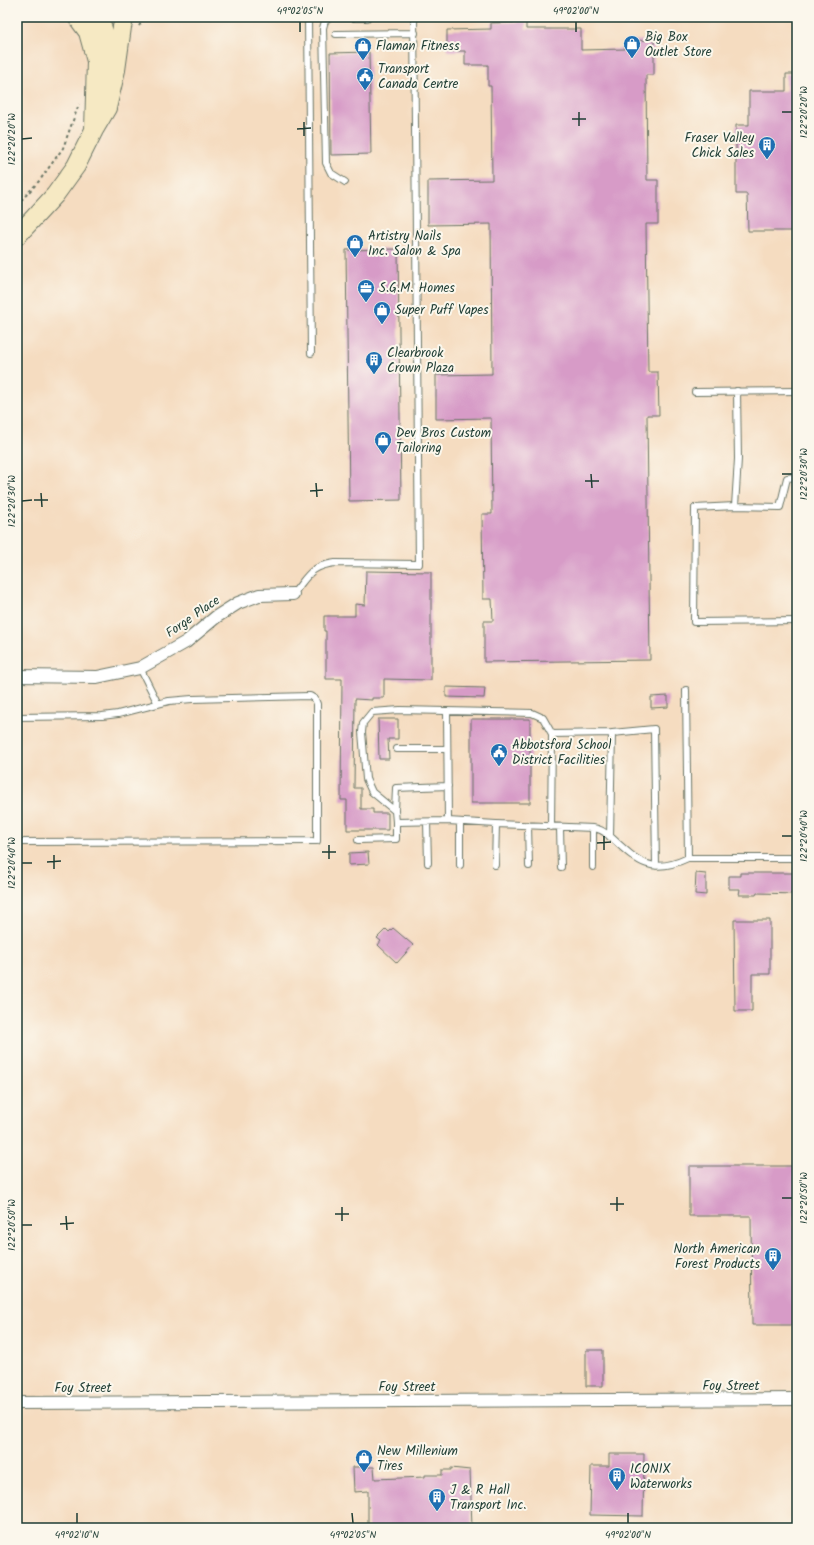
<svg xmlns="http://www.w3.org/2000/svg" width="814" height="1545" viewBox="0 0 814 1545" font-family="Kalam,sans-serif">
  <style>
    .building { fill: #d79bc7 }
    .lines { fill: none; stroke-linecap: round; stroke-linejoin: round }
    .service-casing { stroke: #6a7565; stroke-width: 8 }
    .minor-casing { stroke: #6a7565; stroke-width: 14 }
    .secondary-casing { stroke: #6a7565; stroke-width: 20 }
    .path { stroke: #6a7565; stroke-width: 2; stroke-dasharray: 3 3; stroke-linecap: butt }
    .service { stroke: #fff; stroke-width: 6 }
    .minor { stroke: #fff; stroke-width: 12 }
    .secondary { stroke: #f6e9c3; stroke-width: 18 }
    .ticks { fill: none; stroke: #1f3d34; stroke-width: 1.5 }
    .labels { text-anchor: middle; dominant-baseline: central; stroke-width: 4; stroke-linejoin: round; paint-order: stroke }
    .poi-label { font-size: 13px; fill: #1f3d34; stroke: #fbf7ec; text-anchor: start }
    .street-label { font-size: 13px; fill: #1f3d34; stroke: #fbf7ec }
    .neatline { fill: none; stroke: #1f3d34; stroke-width: 1.5 }
    .ticks-label { font-size: 10px; text-anchor: middle; fill: #1f3d34 }
  </style>
  <rect width="100%" height="100%" fill="#fbf7ec"/>
  <filter id="ink" filterUnits="userSpaceOnUse"><feTurbulence type="fractalNoise" baseFrequency=".025" numOctaves="2"/><feDisplacementMap in="SourceGraphic" scale="8" xChannelSelector="R" yChannelSelector="G"/><feConvolveMatrix kernelMatrix="1 2 1 2 8 2 1 2 1" color-interpolation-filters="sRGB"/></filter>
  <filter id="wash" filterUnits="userSpaceOnUse"><feTurbulence type="fractalNoise" baseFrequency=".012" numOctaves="4" result="noise"/><feDisplacementMap in="SourceGraphic" scale="16" xChannelSelector="R" yChannelSelector="G"/><feGaussianBlur stdDeviation="0.9" result="paint"/><feColorMatrix in="noise" values="0 0 0 0 0 0 0 0 0 0 0 0 0 0 0 0 0 1.4 0 .05"/><feComposite in="paint" operator="in"/></filter>
  <g filter="url(#wash)">
    <rect width="100%" height="100%" fill="#f5dcc0"/>
    <g id="blocks">
      <path class="building" d="M 526,22 L 526,29 L 581,29 L 581,50 L 625,49 L 625,41 L 654,40 L 654,75 L 646,75 L 647,180 L 658,180 L 658,224 L 646,224 L 648,372 L 658,372 L 659,415 L 647,415 L 650,660 L 484,662 L 484,621 L 493,621 L 492,599 L 483,599 L 482,514 L 492,514 L 491,418 L 436,419 L 436,375 L 492,374 L 491,224 L 428,225 L 428,181 L 492,180 L 491,86 L 488,86 L 488,65 L 465,65 L 465,51 L 447,51 L 447,30 L 491,29 L 491,23 Z
        M 369,52 L 371,154 L 331,155 L 330,53 Z
        M 786,74 L 797,74 L 797,231 L 748,231 L 747,194 L 736,194 L 736,125 L 749,125 L 749,91 L 786,91 Z
        M 398,249 L 401,500 L 349,501 L 346,250 Z
        M 366,571 L 431,572 L 431,680 L 384,679 L 384,698 L 372,698 L 372,700 L 355,699 L 354,788 L 361,788 L 361,809 L 373,809 L 373,813 L 388,813 L 388,830 L 347,830 L 347,800 L 341,800 L 342,679 L 326,679 L 326,631 L 324,631 L 324,616 L 355,616 L 355,604 L 365,605 Z
        M 446,687 L 485,688 L 484,698 L 446,697 Z
        M 668,696 L 668,707 L 651,708 L 651,697 Z
        M 378,719 L 398,719 L 398,739 L 388,739 L 389,759 L 379,759 Z
        M 471,719 L 530,719 L 530,803 L 471,803 Z
        M 368,852 L 369,864 L 349,865 L 349,853 Z
        M 696,873 L 706,874 L 706,895 L 695,894 Z
        M 740,873 L 797,873 L 797,894 L 757,893 L 756,895 L 739,895 L 740,889 L 729,889 L 729,876 L 740,876 Z
        M 734,920 L 770,920 L 770,974 L 752,974 L 752,1011 L 735,1011 Z
        M 393,928 L 413,945 L 397,963 L 378,945 L 381,941 L 377,938 L 386,929 L 389,932 Z
        M 689,1166 L 797,1166 L 797,1215 L 794,1215 L 794,1325 L 752,1325 L 751,1216 L 689,1216 Z
        M 586,1350 L 603,1350 L 603,1386 L 586,1386 Z
        M 609,1454 L 644,1454 L 643,1516 L 590,1515 L 591,1466 L 609,1466 Z
        M 353,1467 L 374,1467 L 375,1479 L 425,1477 L 425,1475 L 442,1475 L 442,1470 L 451,1470 L 451,1468 L 470,1470 L 472,1528 L 368,1528 L 368,1491 L 354,1492 Z"/>
    </g>
  </g>
  <g filter="url(#ink)">
    <use href="#blocks" fill-opacity="0" stroke="#6a7565" stroke-width="1"/>
    <g class="lines">
      <defs>
        <path id="service" d="M 308,17 L 311,353
          M 336,34 L 415,33
          M 345,182 L 331,173 L 326,163 L 323,28 L 325,21 L 330,18 L 367,18
          M 695,392 L 797,391
          M 797,477 L 787,478 L 780,507 L 735,506 L 695,508 L 694,622 L 797,621
          M 735,506 L 738,459 L 737,391
          M 293,594 C 308,576 310,566 335,563 L 419,564 L 414,17
          M 140,668 L 158,704
          M 686,690 L 688,858 L 797,858
          M 447,711 L 448,821
          M 17,717 L 102,716 L 118,714 L 169,701 L 192,699 L 310,696 L 315,699 L 317,704 L 317,841 L 17,842
          M 17,717 L 18,676
          M 612,733 L 654,729 L 656,866
          M 397,749 L 447,749
          M 395,811 L 396,788 L 448,786
          M 396,822 L 395,811 L 372,792 L 366,779 L 362,732 L 363,723 L 372,712 L 400,710 L 532,713 L 543,718 L 552,734 L 612,733 L 610,837
          M 427,822 L 428,863
          M 528,825 L 529,866
          M 551,827 L 552,734
          M 560,828 L 561,867
          M 358,840 L 396,839 L 396,822 L 448,821 L 496,824 L 593,828 C 602,829 605,833 612,838 C 639,863 652,875 688,858
          M 460,865 L 460,822
          M 495,865 L 496,824
          M 593,867 L 593,828"/>
        <path id="minor" d="M 17,676 L 97,677 L 140,668 L 186,642 L 216,617 L 238,603 L 259,595 L 293,594
          M 17,1403 L 797,1399"/>
        <path id="secondary" d="M 77,17 L 88,32 L 96,61 L 94,130
          M 99,17 C 106,33 108,55 104,72
          M 17,236 L 55,195 L 76,166 L 94,130 L 107,108 L 116,70 L 122,27 L 125,17"/>
      </defs>
      <use href="#service" class="service-casing"/>
      <use href="#minor" class="minor-casing"/>
      <use href="#secondary" class="secondary-casing"/>
      <path class="path" d="M 139,26 L 145,17
        M 17,205 L 40,180 L 63,148 L 79,104"/>
      <use href="#service" class="service"/>
      <use href="#minor" class="minor"/>
      <use href="#secondary" class="secondary"/>
    </g>
  </g>
  <path class="ticks" d="M 300,22 L 300,32M 576,22 L 576,32M 579,112 L 579,126M 782,112 L 792,112M 572,119 L 586,119M 304,122 L 304,136M 297,129 L 311,128M 22,139 L 32,138M 591,474 L 592,488M 782,474 L 792,474M 585,481 L 599,481M 316,483 L 317,497M 310,491 L 323,490M 41,493 L 42,507M 34,500 L 48,500M 22,501 L 32,500M 604,836 L 604,850M 782,836 L 792,836M 597,843 L 611,842M 329,845 L 329,859M 322,852 L 336,852M 54,855 L 54,869M 47,862 L 61,861M 22,863 L 32,863M 617,1197 L 617,1211M 782,1198 L 792,1198M 610,1204 L 624,1204M 342,1207 L 342,1221M 335,1214 L 349,1214M 66,1216 L 67,1230M 60,1224 L 74,1223M 22,1225 L 32,1225M 77,1513 L 77,1523M 352,1513 L 353,1523M 628,1513 L 628,1523"/>
  <defs>
    <symbol id="shop-pin" viewBox="-11 -11 22 30"><path d="M0 17L-7.5 6A9.5 9.5 0 1 1 7.5 6Z" fill="#1f6fb2" stroke="#fbf7ec"/><path d="M-5-2.5h2.3a2.7 3.5 0 0 1 5.4 0H5L5.5 6h-11ZM-1.5-2.5h3a1.5 2.3 0 0 0-3 0Z" fill="#fff"/></symbol>
    <symbol id="civic-pin" viewBox="-11 -11 22 30"><path d="M0 17L-7.5 6A9.5 9.5 0 1 1 7.5 6Z" fill="#1f6fb2" stroke="#fbf7ec"/><path d="M-.6-6.5H3V-4.5H.6V-3L4-1V1h2V6H-6V1h2V-1L-.6-3ZM-1.2 2.5V6h2.4V2.5Z" fill="#fff"/></symbol>
    <symbol id="building-pin" viewBox="-11 -11 22 30"><path d="M0 17L-7.5 6A9.5 9.5 0 1 1 7.5 6Z" fill="#1f6fb2" stroke="#fbf7ec"/><path d="M-4-6H4V6H1V3H-1V6H-4ZM-2.5-4.3h1.7v1.8h-1.7ZM.8-4.3h1.7v1.8H.8ZM-2.5-1h1.7V.8h-1.7ZM.8-1h1.7V.8H.8Z" fill="#fff"/></symbol>
    <symbol id="office-pin" viewBox="-11 -11 22 30"><path d="M0 17L-7.5 6A9.5 9.5 0 1 1 7.5 6Z" fill="#1f6fb2" stroke="#fbf7ec"/><path d="M-6-3h4V-5.5h4V-3h4V5H-6ZM-1-4.5V-3h2v-1.5ZM-6 0V1H6V0Z" fill="#fff"/></symbol>
  </defs>
  <g fill-rule="evenodd">
    <use href="#shop-pin" x="622" y="34" width="20" height="27"/>
    <use href="#shop-pin" x="353" y="36" width="20" height="27"/>
    <use href="#civic-pin" x="355" y="66" width="20" height="27"/>
    <use href="#building-pin" x="757" y="135" width="20" height="27"/>
    <use href="#shop-pin" x="345" y="233" width="20" height="27"/>
    <use href="#office-pin" x="356" y="278" width="20" height="27"/>
    <use href="#shop-pin" x="372" y="300" width="20" height="27"/>
    <use href="#building-pin" x="364" y="350" width="20" height="27"/>
    <use href="#shop-pin" x="373" y="430" width="20" height="27"/>
    <use href="#civic-pin" x="489" y="742" width="20" height="27"/>
    <use href="#building-pin" x="763" y="1246" width="20" height="27"/>
    <use href="#shop-pin" x="354" y="1448" width="20" height="27"/>
    <use href="#building-pin" x="607" y="1466" width="20" height="27"/>
    <use href="#building-pin" x="427" y="1487" width="20" height="27"/>
  </g>
  <g class="labels">
    <g class="poi-label">
      <text x="645" y="37">Big Box<tspan x="645" dy="15">Outlet Store</tspan></text>
      <text x="376" y="46">Flaman Fitness</text>
      <text x="378" y="69">Transport<tspan x="378" dy="15">Canada Centre</tspan></text>
      <text x="754" y="138" text-anchor="end">Fraser Valley<tspan x="754" dy="15">Chick Sales</tspan></text>
      <text x="368" y="236">Artistry Nails<tspan x="368" dy="15">Inc. Salon &amp; Spa</tspan></text>
      <text x="379" y="288">S.G.M. Homes</text>
      <text x="395" y="310">Super Puff Vapes</text>
      <text x="387" y="353">Clearbrook<tspan x="387" dy="15">Crown Plaza</tspan></text>
      <text x="396" y="433">Dev Bros Custom<tspan x="396" dy="15">Tailoring</tspan></text>
      <text x="512" y="745">Abbotsford School<tspan x="512" dy="15">District Facilities</tspan></text>
      <text x="760" y="1249" text-anchor="end">North American<tspan x="760" dy="15">Forest Products</tspan></text>
      <text x="377" y="1451">New Millenium<tspan x="377" dy="15">Tires</tspan></text>
      <text x="630" y="1469">ICONIX<tspan x="630" dy="15">Waterworks</tspan></text>
      <text x="450" y="1490">J &amp; R Hall<tspan x="450" dy="15">Transport Inc.</tspan></text>
    </g>
    <g class="street-label">
      <text transform="translate(193 617) rotate(-35)">Forge Place</text>
      <text x="731" y="1386">Foy Street</text>
      <text x="407" y="1387">Foy Street</text>
      <text x="83" y="1388">Foy Street</text>
    </g>
  </g>
  <rect width="814" height="1545" fill="none" stroke="#fbf7ec" stroke-width="44"/>
  <rect x="22" y="22" width="770" height="1501" class="neatline"/>
  <g class="ticks-label">
    <text x="300" y="14">49°02'05"N</text>
    <text x="576" y="14">49°02'00"N</text>
    <text transform="translate(803 112) rotate(-90)" y="4">122°20'20"W</text>
    <text transform="translate(11 139) rotate(-90)" y="4">122°20'20"W</text>
    <text transform="translate(803 474) rotate(-90)" y="4">122°20'30"W</text>
    <text transform="translate(11 501) rotate(-90)" y="4">122°20'30"W</text>
    <text transform="translate(803 836) rotate(-90)" y="4">122°20'40"W</text>
    <text transform="translate(11 863) rotate(-90)" y="4">122°20'40"W</text>
    <text transform="translate(803 1198) rotate(-90)" y="4">122°20'50"W</text>
    <text transform="translate(11 1225) rotate(-90)" y="4">122°20'50"W</text>
    <text x="77" y="1538">49°02'10"N</text>
    <text x="353" y="1538">49°02'05"N</text>
    <text x="628" y="1538">49°02'00"N</text>
  </g>
</svg>
